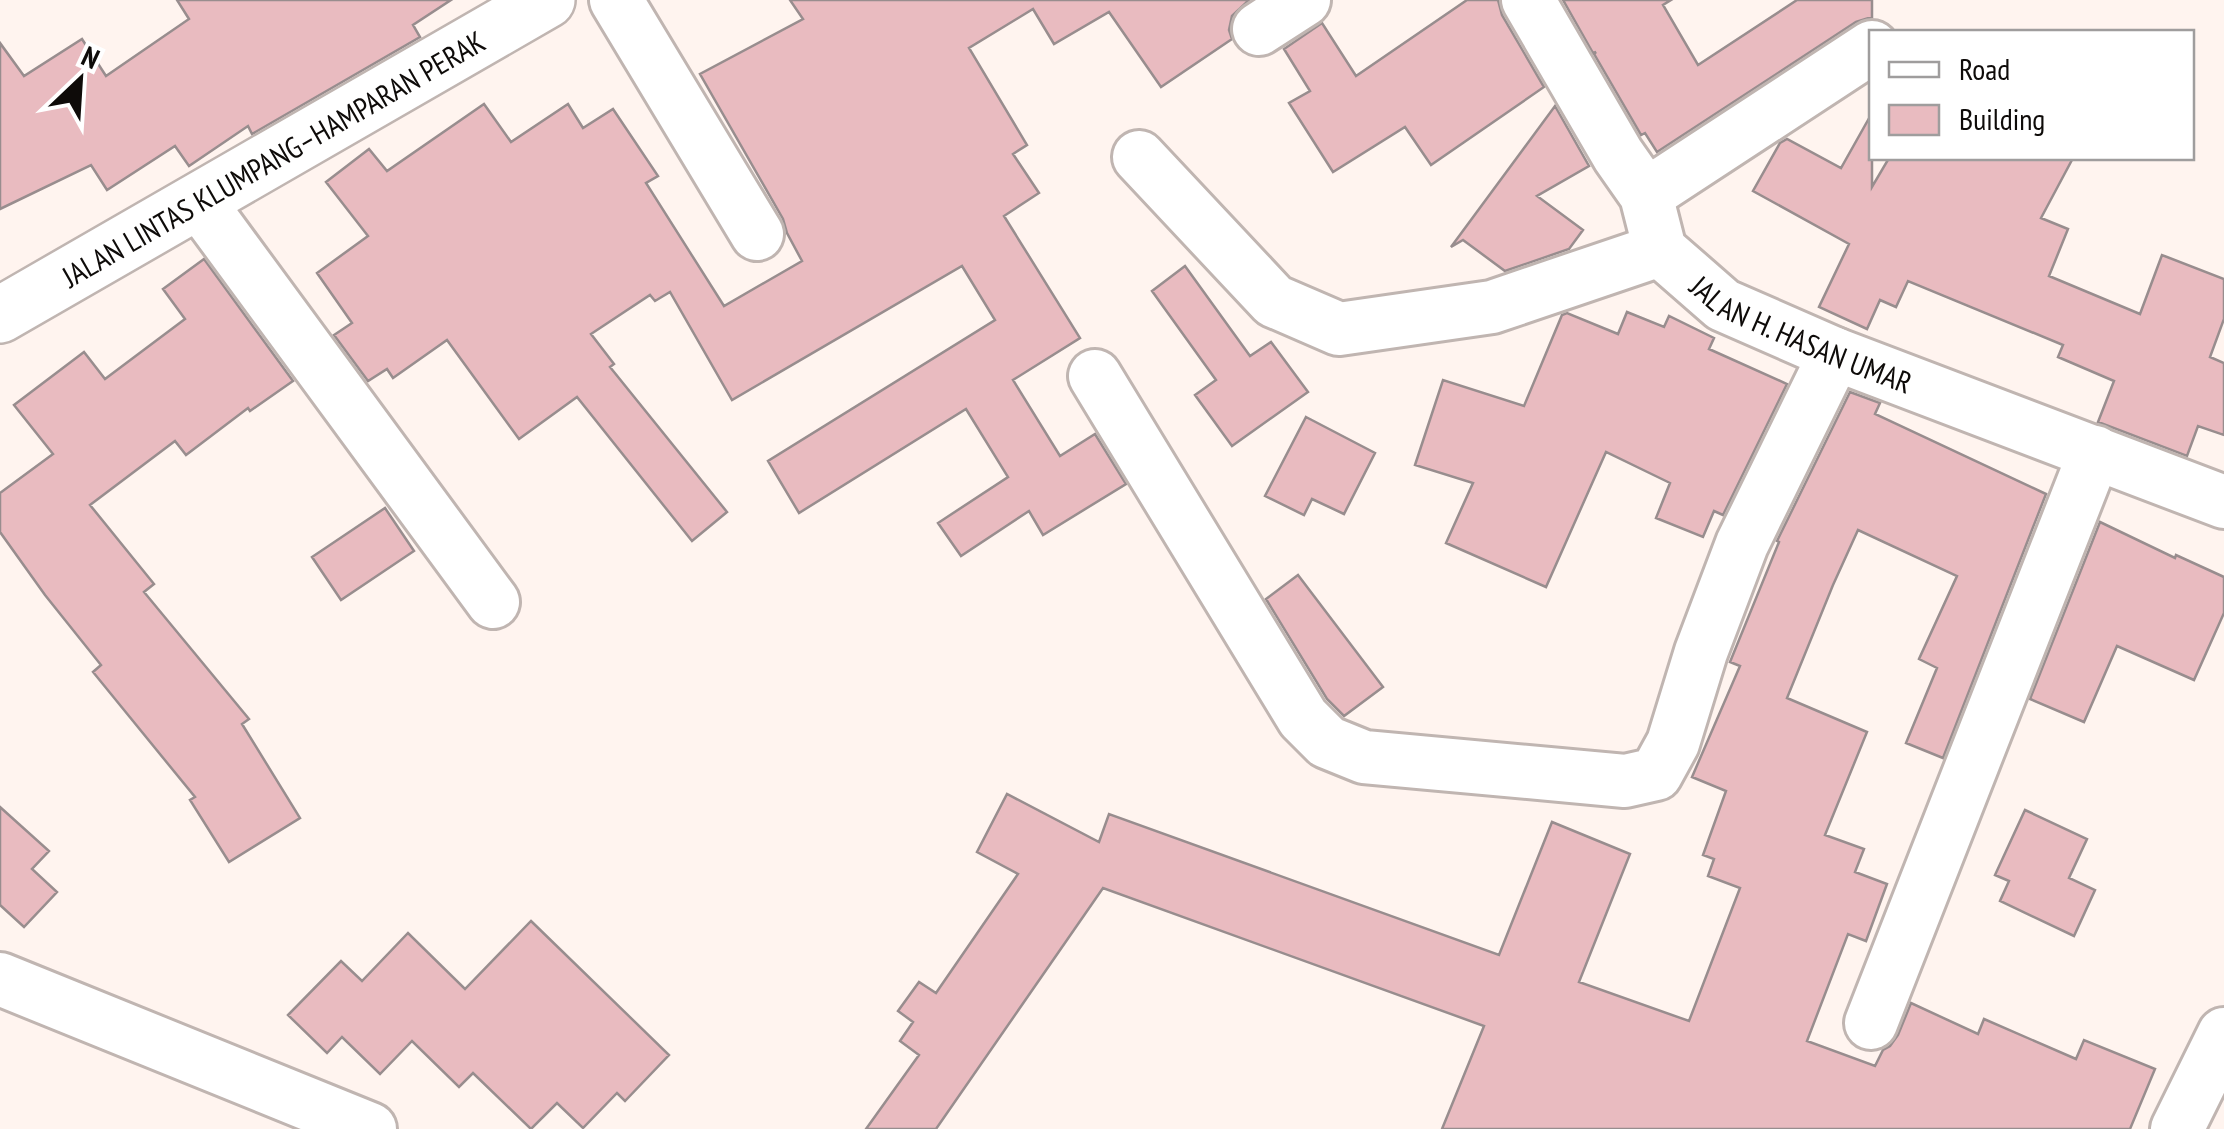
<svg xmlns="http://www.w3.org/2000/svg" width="2224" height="1129" viewBox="0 0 2224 1129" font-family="'PT Sans Narrow',sans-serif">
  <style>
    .building { fill: #e9bbc0; stroke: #988d8e; stroke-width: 2.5 }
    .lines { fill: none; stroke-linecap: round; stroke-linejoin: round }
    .minor-casing { stroke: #c0b5b1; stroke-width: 58 }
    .major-casing { stroke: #c0b5b1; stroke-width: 60 }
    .minor { stroke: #fff; stroke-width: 52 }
    .major { stroke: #fff; stroke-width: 55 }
    .labels { text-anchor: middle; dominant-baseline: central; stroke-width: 8; stroke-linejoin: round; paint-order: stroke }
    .street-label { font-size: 30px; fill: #0e0b09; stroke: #fff }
  </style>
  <rect width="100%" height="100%" fill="#fff4ef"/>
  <path class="building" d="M 177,0 L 451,0 L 413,25 L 420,37 L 252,134 L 248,126 L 189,166 L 175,146 L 107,190 L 91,165 L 0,209 L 0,43 L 24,76 L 82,39 L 106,76 L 189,19 Z
    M 790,0 L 1249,0 L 1232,16 L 1229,30 L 1232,39 L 1161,87 L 1109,12 L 1054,44 L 1033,9 L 969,48 L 1027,145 L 1013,154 L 1039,193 L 1004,216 L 1080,338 L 1013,380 L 1060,456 L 1095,434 L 1126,484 L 1043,535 L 1029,511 L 961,556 L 938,523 L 1008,477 L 966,409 L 799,513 L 768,461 L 995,320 L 962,266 L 732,400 L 670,292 L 655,301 L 650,295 L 591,334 L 614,364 L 610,367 L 727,512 L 692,541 L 577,397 L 519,439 L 447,340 L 393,378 L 387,369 L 368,381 L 334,335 L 352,323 L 317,273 L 368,236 L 326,182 L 369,149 L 387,171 L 484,104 L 511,142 L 568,104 L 583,128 L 613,109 L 658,176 L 646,183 L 724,306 L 802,261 L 787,233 L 783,219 L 700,74 L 803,19 Z
    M 1467,0 L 1498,0 L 1502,15 L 1544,87 L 1431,165 L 1405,127 L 1333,172 L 1289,103 L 1310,91 L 1284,49 L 1322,23 L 1356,76 Z
    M 1563,0 L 1671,0 L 1663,5 L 1698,65 L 1797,0 L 1872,0 L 1872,17 L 1856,22 L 1657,152 L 1645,133 L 1641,135 L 1594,54 L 1596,52 L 1593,53 Z
    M 1555,106 L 1589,166 L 1537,196 L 1583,230 L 1569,249 L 1505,271 L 1463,240 L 1451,247 Z
    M 1872,113 L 1872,187 L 1889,158 L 2073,158 L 2041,218 L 2068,229 L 2049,276 L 2140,314 L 2162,255 L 2224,279 L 2224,319 L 2210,357 L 2224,363 L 2224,435 L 2198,426 L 2187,456 L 2098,422 L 2114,381 L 2058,357 L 2063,345 L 1908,281 L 1896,307 L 1880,300 L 1867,329 L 1819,307 L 1849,244 L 1753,191 L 1780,143 L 1787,139 L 1841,168 Z
    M 204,259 L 293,381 L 250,411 L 248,408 L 186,455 L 175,441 L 90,505 L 154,584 L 144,592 L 249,719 L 242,724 L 300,818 L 229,862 L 190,800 L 195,797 L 93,672 L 101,665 L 45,595 L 0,532 L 0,493 L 53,454 L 14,405 L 84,352 L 105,379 L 185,319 L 163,289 Z
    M 1185,266 L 1250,356 L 1271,342 L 1308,392 L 1232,446 L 1195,395 L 1216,380 L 1152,291 Z
    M 1627,312 L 1664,327 L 1669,316 L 1714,338 L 1709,349 L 1787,384 L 1723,515 L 1714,511 L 1703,537 L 1656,518 L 1670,483 L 1606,452 L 1546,587 L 1446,543 L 1473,483 L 1415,465 L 1443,380 L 1524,406 L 1562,315 L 1567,313 L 1618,334 Z
    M 1850,392 L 1880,403 L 1875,414 L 2046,494 L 1943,758 L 1906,743 L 1937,668 L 1919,659 L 1957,576 L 1858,530 L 1833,585 L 1787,698 L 1867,732 L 1825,835 L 1864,849 L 1855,872 L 1887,884 L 1866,941 L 1848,934 L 1807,1041 L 1875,1066 L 1883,1050 L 1890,1046 L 1898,1035 L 1911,1003 L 1978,1034 L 1984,1019 L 2076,1059 L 2084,1040 L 2155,1069 L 2130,1129 L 1442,1129 L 1484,1026 L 1103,888 L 936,1129 L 866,1129 L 919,1055 L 900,1041 L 913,1022 L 898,1011 L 919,982 L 936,993 L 1018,874 L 977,852 L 1007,794 L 1099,842 L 1109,814 L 1499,955 L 1552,822 L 1630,854 L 1579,982 L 1689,1021 L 1740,888 L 1708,876 L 1714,859 L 1703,855 L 1726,791 L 1692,777 L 1740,666 L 1730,662 L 1779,542 L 1777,541 Z
    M 1306,417 L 1375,453 L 1344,514 L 1312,499 L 1304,515 L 1265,496 Z
    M 385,508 L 414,551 L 341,600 L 312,557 Z
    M 2100,522 L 2175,558 L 2176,555 L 2224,577 L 2224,613 L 2194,680 L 2117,646 L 2084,722 L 2030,699 Z
    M 1298,575 L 1383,687 L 1344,716 L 1327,699 L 1266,599 Z
    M 0,807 L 49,851 L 32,869 L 57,892 L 24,927 L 0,905 Z
    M 2025,810 L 2087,839 L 2069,878 L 2095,890 L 2074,936 L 2000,901 L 2009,881 L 1995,875 Z
    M 531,921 L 669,1055 L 625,1101 L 617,1093 L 583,1128 L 557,1103 L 531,1129 L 473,1073 L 459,1087 L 412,1041 L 380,1074 L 342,1037 L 327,1053 L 288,1015 L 341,961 L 362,981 L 408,933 L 465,989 Z"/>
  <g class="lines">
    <defs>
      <g id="minor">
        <path d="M 616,0 L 757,234"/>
        <path id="s1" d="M 1528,0 L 1618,155 L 1646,195 L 1660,250 L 1723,305 L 1835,354 L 2224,502"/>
        <path d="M 1259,29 L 1304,0"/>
        <path d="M 1139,157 L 1274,301 L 1339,329 L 1492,307 L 1660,250"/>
        <path d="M 1646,195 L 1872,47"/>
        <path d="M 199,202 L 493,602"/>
        <path d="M 1095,376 L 1303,718 L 1327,742 L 1364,757 L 1625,781 L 1656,774 L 1673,743 L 1701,652 L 1742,544 L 1835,354"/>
        <path d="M 0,979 L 370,1129"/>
        <path d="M 1871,1023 L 2095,452"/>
        <path d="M 2177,1129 L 2224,1034"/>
      </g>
      <g id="major">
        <path id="s2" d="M 0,315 L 547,0"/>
      </g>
    </defs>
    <use href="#minor" class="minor-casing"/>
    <use href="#major" class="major-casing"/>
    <use href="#minor" class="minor"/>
    <use href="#major" class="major"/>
  </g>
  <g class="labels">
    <g class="street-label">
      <text stroke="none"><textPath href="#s2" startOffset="315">JALAN LINTAS KLUMPANG–HAMPARAN PERAK</textPath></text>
      <text stroke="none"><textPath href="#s1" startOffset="452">JALAN H. HASAN UMAR</textPath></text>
    </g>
  </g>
  <rect x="1869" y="30" width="325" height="130" fill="#ffffff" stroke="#9f9d9d" stroke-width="2.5"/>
  <rect x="1889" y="62" width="50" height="15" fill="#ffffff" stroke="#9f9d9d" stroke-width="2.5"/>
  <text x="1959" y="80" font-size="30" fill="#0e0b09">Road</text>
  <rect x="1889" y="105" width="50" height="30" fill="#e9bbc0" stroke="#9f9d9d" stroke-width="2.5"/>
  <text x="1959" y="130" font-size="30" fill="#0e0b09">Building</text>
  <g transform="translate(80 80) rotate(25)" stroke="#ffffff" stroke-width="8" paint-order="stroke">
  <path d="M0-8L18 38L0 25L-18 38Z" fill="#0e0b09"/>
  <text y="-15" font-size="28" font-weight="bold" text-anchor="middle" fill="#0e0b09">N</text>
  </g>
</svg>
